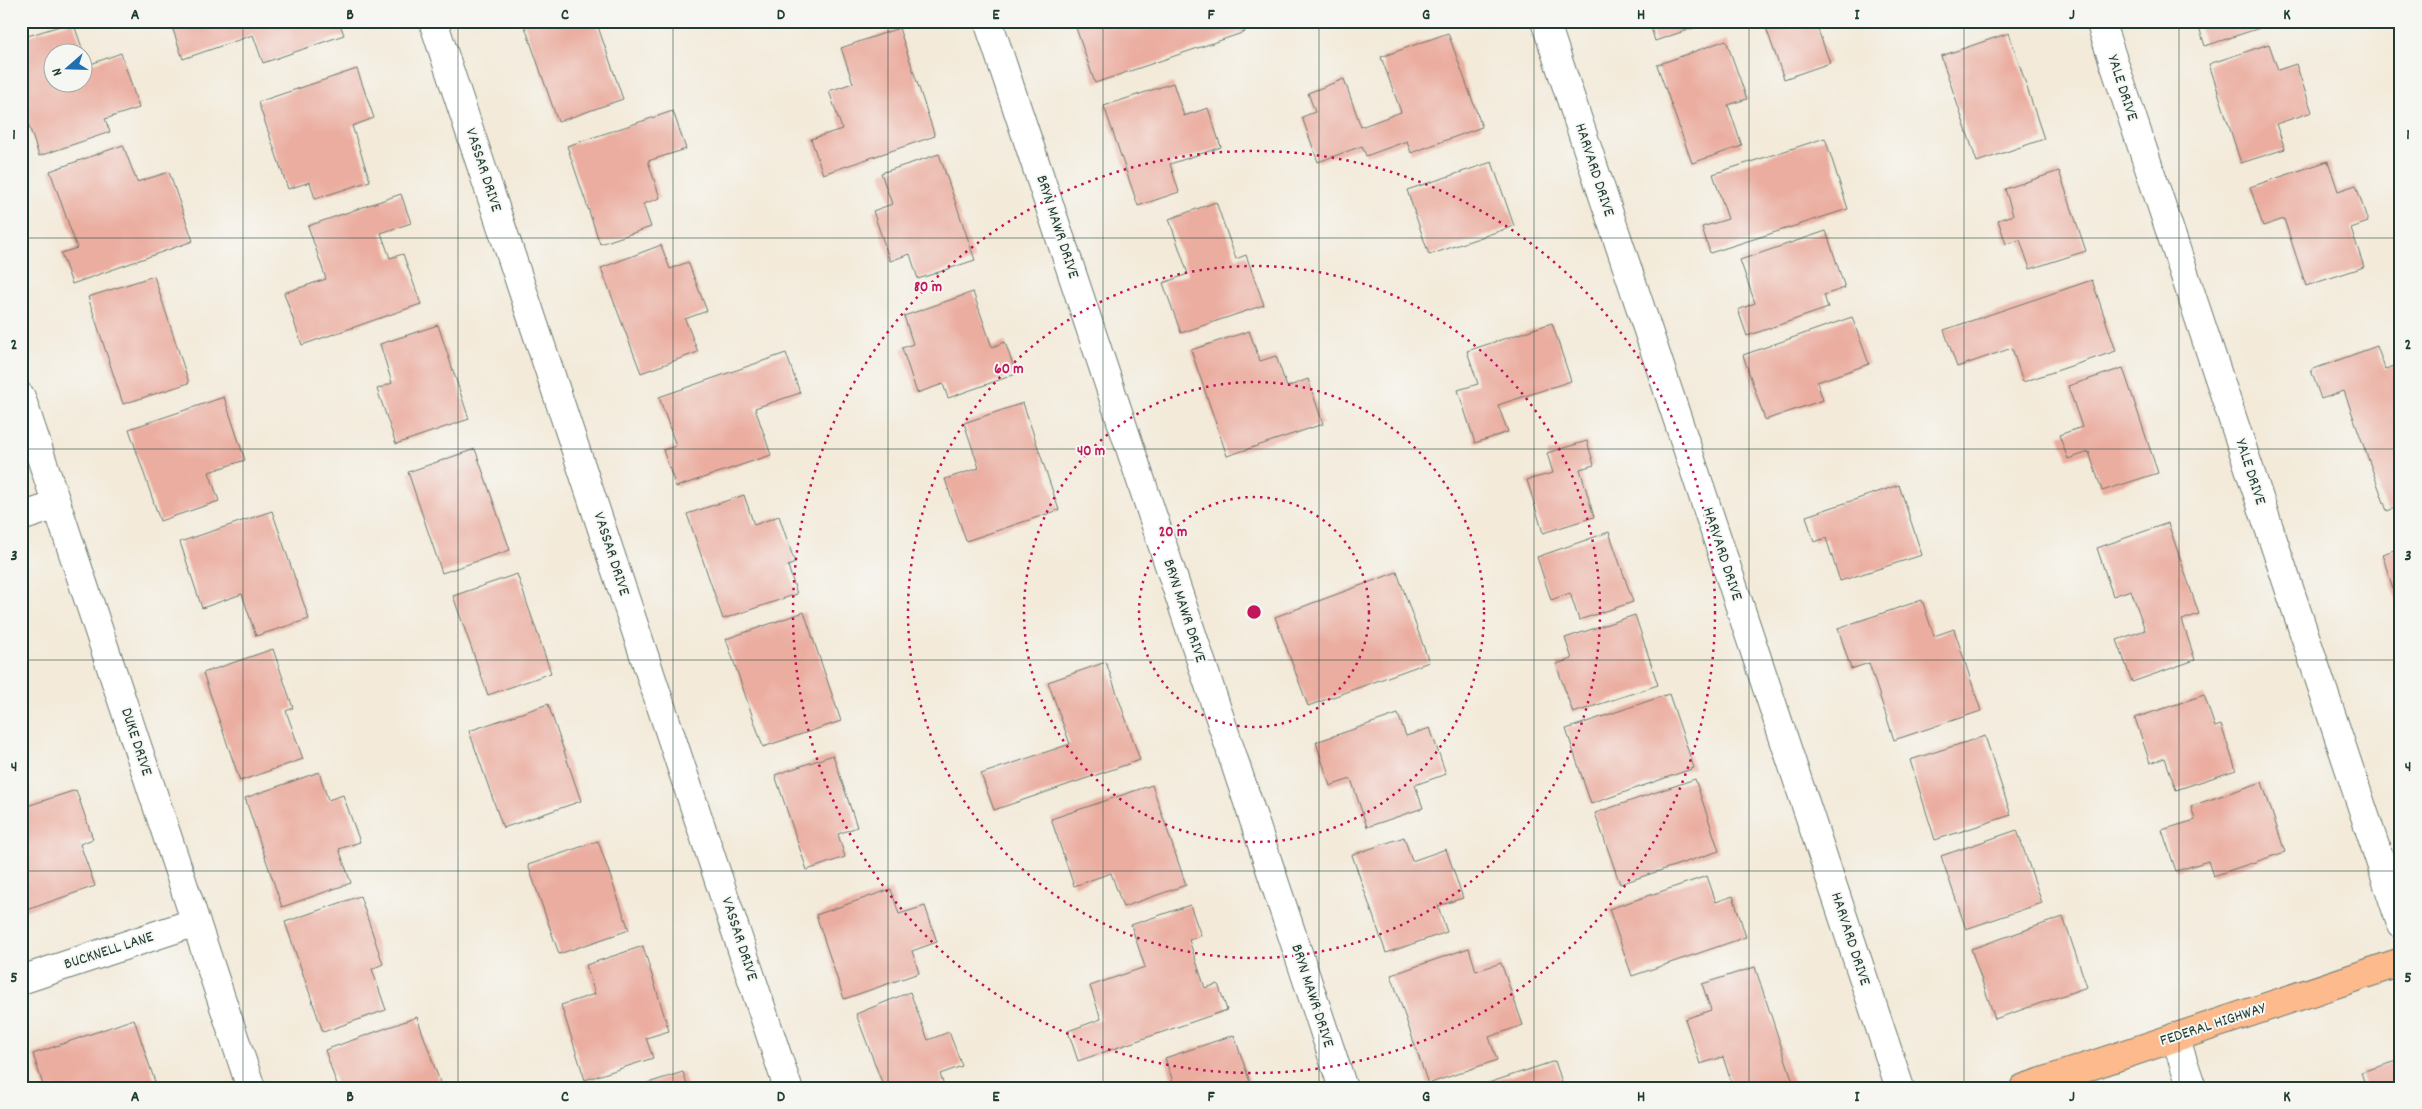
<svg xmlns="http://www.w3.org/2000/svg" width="2422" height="1109" viewBox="0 0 2422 1109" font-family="Dekko,sans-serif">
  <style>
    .building { fill: #ebada0; fill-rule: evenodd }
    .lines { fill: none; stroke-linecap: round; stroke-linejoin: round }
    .minor-casing { stroke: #697a6e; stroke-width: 30 }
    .major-casing { stroke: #697a6e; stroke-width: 30 }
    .minor { stroke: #fff; stroke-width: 28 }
    .major { stroke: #fcba8d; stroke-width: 28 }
    .grid { fill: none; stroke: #1f3d34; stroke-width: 1; stroke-opacity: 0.55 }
    .ring { fill: none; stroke: #c2185b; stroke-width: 2.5; stroke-dasharray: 2.5 5 }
    .labels { text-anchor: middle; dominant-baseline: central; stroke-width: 4; stroke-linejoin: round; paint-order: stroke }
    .street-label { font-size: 16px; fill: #1f3d34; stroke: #f6f6f2 }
    .centre { fill: #c2185b; stroke: #f6f6f2; stroke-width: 2.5 }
    .ring-label { font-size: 15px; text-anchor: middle; font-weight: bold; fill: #c2185b; stroke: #f6f6f2; stroke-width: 4; stroke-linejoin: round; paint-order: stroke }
    .neatline { fill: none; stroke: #1f3d34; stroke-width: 2 }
    .grid-label { font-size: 16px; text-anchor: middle; font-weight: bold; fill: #1f3d34 }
  </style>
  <rect width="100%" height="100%" fill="#f6f6f2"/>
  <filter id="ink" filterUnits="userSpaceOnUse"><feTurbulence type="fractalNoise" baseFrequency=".02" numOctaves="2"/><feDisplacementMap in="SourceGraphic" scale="10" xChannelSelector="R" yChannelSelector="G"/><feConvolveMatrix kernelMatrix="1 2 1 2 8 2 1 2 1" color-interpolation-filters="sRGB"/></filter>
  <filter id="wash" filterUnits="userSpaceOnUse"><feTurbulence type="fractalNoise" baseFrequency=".0096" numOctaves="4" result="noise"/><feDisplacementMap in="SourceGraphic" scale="20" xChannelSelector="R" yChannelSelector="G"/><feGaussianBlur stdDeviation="1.12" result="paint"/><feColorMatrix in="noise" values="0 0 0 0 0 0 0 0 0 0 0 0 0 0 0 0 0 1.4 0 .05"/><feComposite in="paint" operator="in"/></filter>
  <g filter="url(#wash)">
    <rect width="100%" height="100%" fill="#f3ead9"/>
    <g id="blocks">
      <path class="building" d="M 170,21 L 339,21 L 344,35 L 263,63 L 253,35 L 183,59 Z
        M 523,21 L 596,21 L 623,99 L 558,122 Z
        M 840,21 L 862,21 L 862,22 L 842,28 Z
        M 1242,21 L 1245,32 L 1095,83 L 1074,22 Z
        M 1649,21 L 1711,21 L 1711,22 L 1655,41 Z
        M 1815,21 L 1830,63 L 1784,79 L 1764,22 Z
        M 2197,21 L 2278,21 L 2278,22 L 2205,46 Z
        M 73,22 L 88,65 L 121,53 L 139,108 L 105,119 L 110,132 L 39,156 L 21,102 L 21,38 ZM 52,52 L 82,52 L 82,82 L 52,82 Z
        M 899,28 L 935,136 L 823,174 L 811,139 L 842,129 L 829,91 L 853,83 L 841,48 Z
        M 1448,33 L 1482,127 L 1411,153 L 1407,141 L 1366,156 L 1362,146 L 1318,162 L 1302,117 L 1315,112 L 1308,93 L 1344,79 L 1361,127 L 1401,112 L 1381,57 Z
        M 2009,33 L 2044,139 L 1977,162 L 1941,56 Z
        M 1726,40 L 1747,99 L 1728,105 L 1742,146 L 1692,163 L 1657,65 Z
        M 2269,44 L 2278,70 L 2296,64 L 2312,112 L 2276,124 L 2285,149 L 2241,163 L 2209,64 Z
        M 357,69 L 374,118 L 352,126 L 370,181 L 315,199 L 310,182 L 288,189 L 258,102 Z
        M 1173,83 L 1184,116 L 1208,108 L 1221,147 L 1170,164 L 1179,192 L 1138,206 L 1104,106 Z
        M 673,111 L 686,149 L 648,161 L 660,198 L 643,204 L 651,227 L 600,244 L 567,146 Z
        M 1825,138 L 1848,209 L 1710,253 L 1702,227 L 1728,219 L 1713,174 Z
        M 123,145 L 137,182 L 169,172 L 193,241 L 72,284 L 61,253 L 77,248 L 50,171 Z
        M 939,154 L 975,260 L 918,279 L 910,254 L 890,261 L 873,211 L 892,204 L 881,173 Z
        M 2328,161 L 2338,191 L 2356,185 L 2368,222 L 2351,228 L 2364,267 L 2306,286 L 2284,219 L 2263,226 L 2250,187 Z
        M 1492,162 L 1514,226 L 1429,255 L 1407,190 Z
        M 2059,171 L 2086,251 L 2030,269 L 2020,240 L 2006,244 L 1998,220 L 2013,215 L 2005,189 Z
        M 401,194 L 411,223 L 381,233 L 390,258 L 403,254 L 421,304 L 302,345 L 284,293 L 326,279 L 308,226 Z
        M 1216,202 L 1236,259 L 1246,255 L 1264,305 L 1181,333 L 1163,283 L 1188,274 L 1169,219 Z
        M 1826,231 L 1845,288 L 1824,295 L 1828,308 L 1747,336 L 1738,310 L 1755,303 L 1740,260 Z
        M 661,245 L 670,269 L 688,262 L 707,311 L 685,319 L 698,352 L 641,373 L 601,268 Z
        M 154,276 L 189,383 L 123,404 L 88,297 Z
        M 2092,280 L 2116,351 L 2023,382 L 2012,348 L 1957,367 L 1944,330 Z
        M 973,292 L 992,347 L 1005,342 L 1016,374 L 948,398 L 943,384 L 917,393 L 902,348 L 913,344 L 904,316 Z
        M 1852,317 L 1869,364 L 1817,382 L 1823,400 L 1765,420 L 1743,355 Z
        M 1552,323 L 1571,381 L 1498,405 L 1508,432 L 1475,443 L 1458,390 L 1478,384 L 1467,351 Z
        M 438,325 L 469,419 L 396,444 L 377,389 L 392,383 L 380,344 Z
        M 1249,331 L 1260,361 L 1276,356 L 1287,387 L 1308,379 L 1323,424 L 1227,456 L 1191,350 Z
        M 2377,346 L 2385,369 L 2401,364 L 2401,506 L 2387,511 L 2344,391 L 2321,399 L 2311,370 Z
        M 786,353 L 800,393 L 755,408 L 771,455 L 676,487 L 663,450 L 676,446 L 659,397 Z
        M 2123,368 L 2158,473 L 2102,491 L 2089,452 L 2068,459 L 2059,435 L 2082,427 L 2068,386 Z
        M 224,397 L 245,460 L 209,472 L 219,501 L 160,521 L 129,429 Z
        M 1023,403 L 1059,510 L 966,541 L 945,479 L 979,468 L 964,423 Z
        M 1587,441 L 1594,465 L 1580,469 L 1594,517 L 1543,533 L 1527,480 L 1553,473 L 1547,453 Z
        M 475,449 L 510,550 L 442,573 L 408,472 Z
        M 1899,485 L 1922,555 L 1840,581 L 1826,538 L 1814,542 L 1806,516 Z
        M 744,495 L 754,525 L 779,516 L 795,563 L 788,566 L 797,594 L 723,619 L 687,514 Z
        M 272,511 L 309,619 L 256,636 L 242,594 L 202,608 L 180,542 Z
        M 2168,523 L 2199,614 L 2182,620 L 2195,660 L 2132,682 L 2117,640 L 2145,630 L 2131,590 L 2113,596 L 2097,548 Z
        M 1609,532 L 1633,602 L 1579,620 L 1570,593 L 1551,600 L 1537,557 Z
        M 2401,548 L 2401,611 L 2400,611 L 2382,554 Z
        M 1397,572 L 1429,662 L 1308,706 L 1275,617 Z
        M 517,574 L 551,673 L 488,695 L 453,596 Z
        M 1922,600 L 1934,636 L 1954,629 L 1981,711 L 1894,740 L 1869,663 L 1851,669 L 1838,628 Z
        M 804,612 L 841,721 L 763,747 L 726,639 Z
        M 1635,615 L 1658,685 L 1573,713 L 1556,664 L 1572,659 L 1565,638 Z
        M 273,649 L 293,708 L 286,711 L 303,759 L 240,781 L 203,673 Z
        M 1106,662 L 1140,760 L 994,810 L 981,774 L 1070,744 L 1048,682 Z
        M 1669,694 L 1694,768 L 1591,804 L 1566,729 Z
        M 2204,695 L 2215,727 L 2221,725 L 2236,770 L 2176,790 L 2165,758 L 2150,763 L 2135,718 Z
        M 548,704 L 581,801 L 503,828 L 469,731 Z
        M 1398,714 L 1406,736 L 1430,728 L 1446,774 L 1415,785 L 1423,808 L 1367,827 L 1351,779 L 1330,786 L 1316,742 Z
        M 1985,736 L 2011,815 L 1935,840 L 1910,760 Z
        M 833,755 L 857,827 L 838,834 L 845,857 L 807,870 L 775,775 Z
        M 319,772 L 328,800 L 343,795 L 360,842 L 339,849 L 351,883 L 282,907 L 245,798 Z
        M 1695,779 L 1719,851 L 1620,884 L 1595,813 Z
        M 2262,782 L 2285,852 L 2213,876 L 2208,861 L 2176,871 L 2162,830 L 2195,820 L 2191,806 Z
        M 1152,785 L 1186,885 L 1123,907 L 1111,873 L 1074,886 L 1051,819 Z
        M 76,790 L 93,839 L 80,844 L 95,886 L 21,912 L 21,808 Z
        M 2017,830 L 2042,903 L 1966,929 L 1941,856 Z
        M 1404,837 L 1412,861 L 1446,849 L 1463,898 L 1438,906 L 1447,932 L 1386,953 L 1352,855 Z
        M 598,841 L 629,930 L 559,954 L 528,865 Z
        M 1707,876 L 1716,902 L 1733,896 L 1746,937 L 1632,976 L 1609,909 Z
        M 891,889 L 899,914 L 925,906 L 937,942 L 912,951 L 919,973 L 844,999 L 816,915 Z
        M 360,896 L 383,964 L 372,969 L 386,1010 L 323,1032 L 285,922 Z
        M 1190,905 L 1201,936 L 1189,940 L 1205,988 L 1218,984 L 1227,1010 L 1078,1061 L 1068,1031 L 1101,1019 L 1090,986 L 1145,967 L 1131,925 Z
        M 2063,917 L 2087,987 L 1995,1019 L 1971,949 Z
        M 643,946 L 669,1031 L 646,1038 L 653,1058 L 585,1080 L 561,1005 L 595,994 L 586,965 Z
        M 1469,948 L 1476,971 L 1501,963 L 1523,1025 L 1489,1037 L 1497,1060 L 1428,1084 L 1391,975 Z
        M 1755,967 L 1793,1082 L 1776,1088 L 1733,1088 L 1723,1057 L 1700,1064 L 1685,1019 L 1711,1010 L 1702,984 Z
        M 910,992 L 928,1040 L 949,1032 L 962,1066 L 940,1074 L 945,1088 L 884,1088 L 856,1014 Z
        M 417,1017 L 442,1088 L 338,1088 L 325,1050 Z
        M 134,1019 L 157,1088 L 44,1088 L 33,1054 Z
        M 1234,1035 L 1252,1088 L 1175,1088 L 1165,1058 Z
        M 2401,1060 L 2401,1088 L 2366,1088 L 2361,1072 Z
        M 1555,1061 L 1564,1088 L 1476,1088 L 1476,1087 Z
        M 683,1072 L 688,1088 L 635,1088 L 635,1087 Z"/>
    </g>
  </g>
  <g filter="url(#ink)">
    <use href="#blocks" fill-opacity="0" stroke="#697a6e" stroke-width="1"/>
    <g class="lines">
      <defs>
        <path id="minor" d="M 433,21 L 788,1088
          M 988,21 L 1343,1088
          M 1545,21 L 1900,1088
          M 2100,21 L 2401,924
          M 21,397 L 251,1088
          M 21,517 L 57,505
          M 21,980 L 196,922
          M 2175,1037 L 2192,1088"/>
        <path id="major" d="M 2024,1088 L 2401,962"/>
      </defs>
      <use href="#minor" class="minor-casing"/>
      <use href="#major" class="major-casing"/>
      <use href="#minor" class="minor"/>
      <use href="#major" class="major"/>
    </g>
  </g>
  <path class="grid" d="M 243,21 L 243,1088M 458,21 L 458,1088M 673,21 L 673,1088M 888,21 L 888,1088M 1103,21 L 1103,1088M 1319,21 L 1319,1088M 1534,21 L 1534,1088M 1749,21 L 1749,1088M 1964,21 L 1964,1088M 2179,21 L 2179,1088M 21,238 L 2401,238M 21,449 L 2401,449M 21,660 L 2401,660M 21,871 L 2401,871"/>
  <g class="ring">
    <circle cx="1254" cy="612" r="115"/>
    <circle cx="1254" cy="612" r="230"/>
    <circle cx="1254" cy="612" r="346"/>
    <circle cx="1254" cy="612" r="461"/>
  </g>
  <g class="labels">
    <g class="street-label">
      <text transform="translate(2122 88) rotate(72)">YALE DRIVE</text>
      <text transform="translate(483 170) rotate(72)">VASSAR DRIVE</text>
      <text transform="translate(1594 170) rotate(72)">HARVARD DRIVE</text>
      <text transform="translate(1057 227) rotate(72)">BRYN MAWR DRIVE</text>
      <text transform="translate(2250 472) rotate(72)">YALE DRIVE</text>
      <text transform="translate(611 554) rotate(72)">VASSAR DRIVE</text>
      <text transform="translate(1722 554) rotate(72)">HARVARD DRIVE</text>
      <text transform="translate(1184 611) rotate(72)">BRYN MAWR DRIVE</text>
      <text transform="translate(136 742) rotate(72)">DUKE DRIVE</text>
      <text transform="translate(739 939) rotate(72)">VASSAR DRIVE</text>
      <text transform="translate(1850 939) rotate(72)">HARVARD DRIVE</text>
      <text transform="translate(109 951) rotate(-18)">BUCKNELL LANE</text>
      <text transform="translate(1312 996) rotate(72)">BRYN MAWR DRIVE</text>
      <text transform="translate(2213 1025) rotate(-18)">FEDERAL HIGHWAY</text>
    </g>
  </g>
  <circle cx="1254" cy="612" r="8" class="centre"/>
  <g class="ring-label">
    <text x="928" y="291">80 m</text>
    <text x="1009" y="373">60 m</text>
    <text x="1091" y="455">40 m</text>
    <text x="1173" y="536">20 m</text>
  </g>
  <rect width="2422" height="1109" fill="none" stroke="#f6f6f2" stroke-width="55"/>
  <g transform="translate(68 68) rotate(250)"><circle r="24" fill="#f6f6f2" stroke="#a0aca6"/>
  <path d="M0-4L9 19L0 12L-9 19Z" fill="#1f6fb2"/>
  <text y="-8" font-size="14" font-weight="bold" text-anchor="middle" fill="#1f3d34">N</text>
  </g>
  <rect x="28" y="28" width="2366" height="1054" class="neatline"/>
  <g class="grid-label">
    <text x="135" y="19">A</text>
    <text x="350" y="19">B</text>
    <text x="565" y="19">C</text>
    <text x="781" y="19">D</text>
    <text x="996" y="19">E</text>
    <text x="1211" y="19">F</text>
    <text x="1426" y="19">G</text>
    <text x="1641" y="19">H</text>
    <text x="1857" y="19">I</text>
    <text x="2072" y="19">J</text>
    <text x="2287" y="19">K</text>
    <text x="14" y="139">1</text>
    <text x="2408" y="139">1</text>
    <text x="14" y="349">2</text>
    <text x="2408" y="349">2</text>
    <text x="14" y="560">3</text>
    <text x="2408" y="560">3</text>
    <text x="14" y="771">4</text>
    <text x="2408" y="771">4</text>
    <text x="14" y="982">5</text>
    <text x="2408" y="982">5</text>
    <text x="135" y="1101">A</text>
    <text x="350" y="1101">B</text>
    <text x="565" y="1101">C</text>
    <text x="781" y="1101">D</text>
    <text x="996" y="1101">E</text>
    <text x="1211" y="1101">F</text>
    <text x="1426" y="1101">G</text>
    <text x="1641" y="1101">H</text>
    <text x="1857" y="1101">I</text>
    <text x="2072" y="1101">J</text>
    <text x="2287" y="1101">K</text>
  </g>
</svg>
